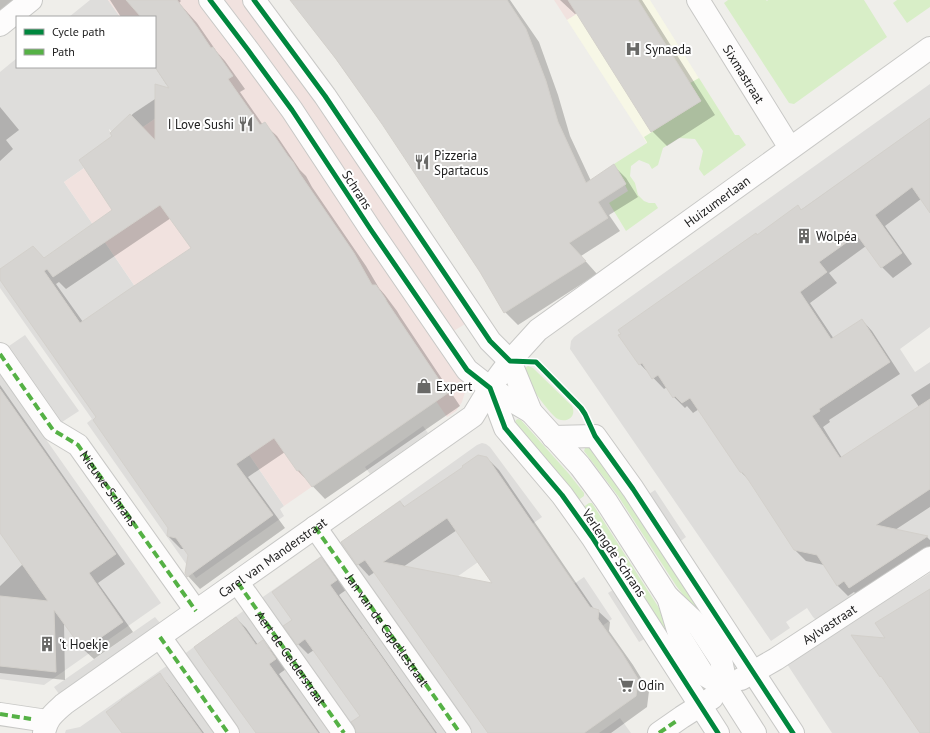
<svg xmlns="http://www.w3.org/2000/svg" width="930" height="733" viewBox="0 0 930 733" font-family="'PT Sans',sans-serif">
  <style>
    .residential { fill: #dedddb }
    .commercial { fill: #f1e2df }
    .education { fill: #f7f7e6 }
    .grass { fill: #d8eec7 }
    .shadow { fill: #0003; fill-rule: evenodd }
    .building { fill: #d6d4d1; stroke: #d3d0cb; fill-rule: evenodd }
    .lines { fill: none; stroke-linecap: round; stroke-linejoin: round }
    .minor-casing { stroke: #c8c8c6; stroke-width: 24 }
    .minor { stroke: #fdfcfc; stroke-width: 22 }
    .quiet { stroke: #55b145; stroke-width: 4; stroke-dasharray: 8 4; stroke-linecap: butt }
    .cycleway-casing { stroke: #fff; stroke-width: 8 }
    .cycleway { stroke: #00873e; stroke-width: 5 }
    .labels { text-anchor: middle; dominant-baseline: central; stroke-width: 4; stroke-linejoin: round; paint-order: stroke }
    .poi-label { font-size: 13px; fill: #212121; stroke: #fff; text-anchor: start }
    .street-label { font-size: 13px; fill: #212121; stroke: #fff }
  </style>
  <rect width="100%" height="100%" fill="#efeeea"/>
  <path class="residential" d="M 90,0 L 108,0 L 120,17 L 69,17 Z
    M 17,58 L 17,67 L 155,67 L 169,88 L 155,98 L 165,112 L 140,129 L 130,114 L 112,132 L 109,129 L 109,130 L 118,144 L 85,156 L 79,160 L 84,168 L 64,182 L 284,506 L 280,509 L 284,516 L 196,578 L 87,423 L 92,419 L 0,288 L 0,72 Z
    M 930,84 L 930,327 L 900,349 L 915,372 L 930,362 L 930,546 L 818,619 L 815,619 L 813,617 L 807,608 L 786,622 L 790,628 L 771,641 L 570,349 L 571,341 L 574,337 Z
    M 25,335 L 79,411 L 62,422 L 9,346 Z
    M 0,374 L 161,603 L 44,685 L 0,679 Z
    M 423,426 L 428,433 L 370,474 L 365,467 Z
    M 482,443 L 486,444 L 490,447 L 542,517 L 437,591 L 478,650 L 584,577 L 612,619 L 509,692 L 501,733 L 470,733 L 337,545 L 477,445 Z
    M 655,490 L 686,537 L 678,543 L 646,496 Z
    M 324,554 L 450,733 L 355,733 L 260,599 Z
    M 930,573 L 930,733 L 832,733 L 787,664 L 848,624 Z
    M 616,588 L 648,637 L 639,642 L 608,593 Z
    M 246,609 L 334,733 L 239,733 L 183,655 Z
    M 155,617 L 160,623 L 59,694 L 54,687 Z
    M 168,665 L 217,733 L 65,733 L 66,730 L 80,727 Z
    M 620,718 L 631,733 L 599,733 Z"/>
  <path class="commercial" d="M 108,0 L 198,0 L 244,59 L 461,376 L 463,381 L 465,392 L 462,402 L 456,411 L 447,417 L 436,401 L 284,506 L 64,182 L 179,102 L 155,67 L 155,17 L 120,17 Z
    M 220,0 L 243,0 L 259,21 L 311,90 L 465,323 L 465,324 L 452,332 Z
    M 554,0 L 599,0 L 567,20 Z"/>
  <path class="education" d="M 599,0 L 650,0 L 715,104 L 648,145 L 567,20 Z"/>
  <path class="grass" d="M 728,0 L 766,0 L 767,1 L 768,0 L 864,0 L 887,37 L 794,104 L 789,103 L 724,3 Z
    M 897,0 L 930,0 L 930,7 L 907,23 L 893,3 Z
    M 699,78 L 735,135 L 739,135 L 746,145 L 704,176 L 699,169 L 703,151 L 695,139 L 679,138 L 663,148 L 658,165 L 652,169 L 649,164 L 639,160 L 631,166 L 630,176 L 635,183 L 638,195 L 644,201 L 649,203 L 655,203 L 658,208 L 626,231 L 609,203 L 628,191 L 625,185 L 626,184 L 614,164 L 647,143 L 647,142 L 644,137 L 701,101 L 690,83 Z
    M 528,366 L 533,368 L 572,406 C 578,419 562,425 554,416 C 547,409 534,392 530,384 C 527,379 526,374 524,369 L 525,368 Z
    M 518,419 L 521,420 L 569,474 L 584,493 L 584,496 L 577,501 L 514,424 L 516,420 Z
    M 585,448 L 592,448 L 634,503 L 706,620 L 688,601 L 677,587 L 618,496 L 584,451 Z
    M 589,503 L 592,503 L 659,608 L 668,629 L 668,643 L 582,508 Z"/>
  <path class="shadow" d="M 0,0 L 23,0 L 0,19 Z
    M 110,0 L 180,0 L 181,1 L 179,3 L 197,23 L 217,52 L 225,61 L 245,89 L 240,92 L 263,125 L 264,124 L 277,136 L 300,170 L 306,176 L 312,187 L 366,266 L 379,288 L 385,295 L 397,311 L 400,316 L 460,406 L 325,499 L 298,471 L 285,452 L 248,477 L 285,528 L 200,589 L 188,576 L 189,555 L 185,549 L 181,549 L 168,536 L 169,527 L 97,418 L 0,279 L 0,270 L 45,259 L 113,210 L 113,137 L 111,133 L 134,113 L 170,89 L 166,84 L 155,67 L 155,17 L 121,17 ZM 171,218 L 192,249 L 83,322 L 56,284 L 59,282 L 66,289 Z
    M 291,0 L 510,0 L 539,42 L 558,95 L 570,136 L 591,181 L 614,166 L 626,178 L 638,197 L 609,215 L 620,231 L 581,256 L 597,274 L 518,325 L 505,312 L 481,273 L 383,124 L 336,59 Z
    M 560,0 L 642,0 L 715,115 L 667,146 L 652,131 L 577,13 L 575,14 Z
    M 0,107 L 19,130 L 6,140 L 13,149 L 0,161 Z
    M 930,119 L 930,211 L 921,199 L 885,226 L 912,264 L 893,278 L 882,267 L 866,246 L 829,273 L 837,283 L 810,303 L 834,339 L 862,320 L 872,331 L 900,374 L 829,420 L 830,422 L 823,427 L 842,458 L 919,407 L 911,395 L 930,383 L 930,507 L 895,530 L 927,537 L 930,540 L 930,553 L 861,599 L 854,592 L 848,596 L 837,585 L 824,565 L 806,561 L 795,550 L 751,482 L 740,471 L 699,409 L 693,413 L 687,406 L 685,408 L 674,397 L 667,387 L 664,389 L 640,364 L 757,236 L 798,207 L 801,210 Z
    M 0,385 L 125,564 L 98,583 L 133,632 L 94,659 L 84,650 L 64,622 L 65,680 L 0,673 L 0,586 L 23,564 L 0,531 Z
    M 487,458 L 499,470 L 594,609 L 598,611 L 610,622 L 609,631 L 633,665 L 649,691 L 647,707 L 611,733 L 489,733 L 375,572 L 369,576 L 358,564 L 342,543 L 400,502 L 405,507 ZM 457,530 L 495,584 L 403,567 Z
    M 321,558 L 331,568 L 346,590 L 339,595 L 437,733 L 373,733 L 314,650 L 308,654 L 298,644 L 293,620 Z
    M 236,618 L 246,628 L 258,645 L 263,642 L 273,652 L 286,669 L 279,674 L 320,733 L 257,733 Z
    M 160,675 L 168,684 L 204,733 L 123,733 Z"/>
  <path class="building" d="M 126,0 L 177,0 L 197,27 L 211,48 L 213,47 L 233,76 L 228,79 L 260,125 L 265,122 L 288,156 L 293,162 L 300,174 L 354,253 L 372,285 L 376,285 L 385,298 L 387,302 L 448,393 L 312,487 L 299,470 L 297,471 L 274,438 L 236,464 L 273,515 L 187,577 L 185,573 L 188,555 L 176,538 L 167,536 L 168,528 L 93,420 L 96,417 L 0,280 L 0,269 L 33,246 L 44,258 L 112,210 L 79,160 L 112,136 L 110,133 L 130,114 L 155,140 L 155,84 L 169,88 L 155,67 L 155,17 L 141,17 ZM 160,205 L 191,248 L 128,290 L 80,323 L 44,271 L 47,269 L 53,277 Z
    M 290,0 L 507,0 L 526,29 L 546,81 L 558,122 L 586,183 L 614,164 L 626,184 L 598,202 L 608,218 L 569,243 L 586,261 L 504,313 L 480,272 L 382,124 L 336,59 Z
    M 568,0 L 638,0 L 701,101 L 651,132 Z
    M 930,118 L 930,213 L 912,187 L 875,215 L 902,253 L 881,268 L 857,235 L 819,262 L 827,272 L 800,292 L 831,339 L 862,319 L 890,362 L 819,409 L 820,411 L 812,416 L 840,458 L 930,399 L 930,489 L 876,525 L 928,536 L 849,588 L 844,581 L 837,586 L 817,555 L 794,550 L 749,481 L 743,473 L 740,472 L 690,398 L 682,403 L 675,396 L 673,398 L 658,375 L 652,379 L 642,363 L 639,365 L 618,335 L 621,334 L 618,330 L 756,233 L 757,235 L 798,205 L 801,210 Z
    M 0,389 L 116,554 L 89,573 L 123,622 L 83,650 L 54,610 L 56,672 L 0,666 L 0,596 L 48,601 L 0,533 Z
    M 478,455 L 487,457 L 590,607 L 599,610 L 598,619 L 622,653 L 638,679 L 636,696 L 584,733 L 488,733 L 365,560 L 357,565 L 341,542 L 400,501 L 404,507 L 463,467 L 462,466 ZM 447,518 L 492,583 L 383,562 Z
    M 321,557 L 337,580 L 330,585 L 362,630 L 362,629 L 435,733 L 356,733 L 354,726 L 351,722 L 360,716 L 305,639 L 297,645 L 283,626 L 292,620 L 272,592 Z
    M 930,589 L 930,733 L 920,733 L 881,676 L 880,677 L 851,635 L 885,638 L 875,623 Z
    M 236,617 L 256,645 L 263,640 L 276,659 L 269,664 L 318,733 L 256,733 L 205,663 L 194,647 Z
    M 160,673 L 173,693 L 202,733 L 122,733 L 106,712 L 122,700 L 121,700 Z"/>
  <g class="lines">
    <defs>
      <g id="minor">
        <path d="M 210,0 L 248,50 L 292,110 L 371,230 L 467,370 L 490,388 L 531,412"/>
        <path d="M 254,0 L 325,96 L 490,341 L 510,361 L 531,412 L 580,466 L 592,482 L 606,501 L 667,596 L 698,625 L 721,660 L 727,689 L 755,733"/>
        <path id="s1" d="M 698,0 L 790,148"/>
        <path d="M 0,25 L 31,0"/>
        <path id="s2" d="M 0,354 L 53,430 L 78,445 L 196,611"/>
        <path d="M 490,388 L 505,428 L 562,495 L 592,537 L 718,733"/>
        <path d="M 553,437 L 595,436 L 633,489 L 793,733"/>
        <path id="s3" d="M 315,527 L 460,733"/>
        <path id="s4" d="M 238,583 L 344,733"/>
        <path d="M 668,597 L 680,637 L 703,674 L 727,689"/>
        <path d="M 160,637 L 228,733"/>
        <path id="s5" d="M 741,679 L 776,659 L 930,558"/>
        <path d="M 0,714 L 47,721"/>
        <path id="s6" d="M 44,733 C 47,718 53,714 64,704 L 473,416 L 490,388 L 510,361 L 538,330 L 930,48"/>
        <path d="M 659,733 L 682,717 L 712,698"/>
      </g>
    </defs>
    <use href="#minor" class="minor-casing"/>
    <use href="#minor" class="minor"/>
    <path class="quiet" d="M 0,354 L 53,430 L 78,445 L 196,611
      M 315,527 L 460,733
      M 238,583 L 344,733
      M 160,637 L 228,733
      M 0,714 L 31,719
      M 659,733 L 678,720"/>
    <defs>
      <path id="cycleway" d="M 210,0 L 248,50 L 292,110 L 371,230 L 467,370 L 490,388 L 505,428 L 562,495 L 592,537 L 718,733
        M 254,0 L 325,96 L 490,341 L 510,361 L 536,362 L 581,408 L 585,414 L 595,436 L 633,489 L 793,733"/>
    </defs>
    <use href="#cycleway" class="cycleway-casing"/>
    <use href="#cycleway" class="cycleway"/>
  </g>
  <defs>
    <symbol id="hospital-bare" viewBox="-9 -9 18 18"><path d="M-5-5h3v3.5h4V-5h3V5h-3V1.5h-4V5h-3Z" fill="#696967" stroke="#fff" stroke-width="2.5" paint-order="stroke"/></symbol>
    <symbol id="restaurant-bare" viewBox="-9 -9 18 18"><path d="M-5-6h1v4h1v-4h1v4h1v-4h1v5L-1.5 .5V6h-2V.5L-5-1ZM5-6V6H3V1.5H1.5Q1.5-4 5-6Z" fill="#696967" stroke="#fff" stroke-width="2.5" paint-order="stroke"/></symbol>
    <symbol id="building-bare" viewBox="-9 -9 18 18"><path d="M-4-6H4V6H1V3H-1V6H-4ZM-2.5-4.3h1.7v1.8h-1.7ZM.8-4.3h1.7v1.8H.8ZM-2.5-1h1.7V.8h-1.7ZM.8-1h1.7V.8H.8Z" fill="#696967" stroke="#fff" stroke-width="2.5" paint-order="stroke"/></symbol>
    <symbol id="shop-bare" viewBox="-9 -9 18 18"><path d="M-5-2.5h2.3a2.7 3.5 0 0 1 5.4 0H5L5.5 6h-11ZM-1.5-2.5h3a1.5 2.3 0 0 0-3 0Z" fill="#696967" stroke="#fff" stroke-width="2.5" paint-order="stroke"/></symbol>
    <symbol id="supermarket-bare" viewBox="-9 -9 18 18"><path d="M-6-5.5h2.5l.6 2H6L4.5 2H-2.5L-4.4-4H-6ZM-1.5 3.2a1.3 1.3 0 1 0 .1 0ZM3 3.2a1.3 1.3 0 1 0 .1 0Z" fill="#696967" stroke="#fff" stroke-width="2.5" paint-order="stroke"/></symbol>
  </defs>
  <g fill-rule="evenodd">
    <use href="#hospital-bare" x="622" y="38" width="22" height="22"/>
    <use href="#restaurant-bare" x="235" y="113" width="22" height="22"/>
    <use href="#restaurant-bare" x="411" y="151" width="22" height="22"/>
    <use href="#building-bare" x="793" y="225" width="22" height="22"/>
    <use href="#shop-bare" x="413" y="375" width="22" height="22"/>
    <use href="#building-bare" x="36" y="633" width="22" height="22"/>
    <use href="#supermarket-bare" x="615" y="674" width="22" height="22"/>
  </g>
  <g class="labels">
    <g class="poi-label">
      <text x="645" y="49">Synaeda</text>
      <text x="234" y="124" text-anchor="end">I Love Sushi</text>
      <text x="434" y="155">Pizzeria<tspan x="434" dy="15">Spartacus</tspan></text>
      <text x="816" y="236">Wolpéa</text>
      <text x="436" y="386">Expert</text>
      <text x="59" y="644">'t Hoekje</text>
      <text x="638" y="685">Odin</text>
    </g>
    <g class="street-label">
      <text stroke="none"><textPath href="#s1" startOffset="87">Sixmastraat</textPath></text>
      <text transform="translate(357 190) rotate(57)">Schrans</text>
      <text stroke="none"><textPath href="#s6" startOffset="865">Huizumerlaan</textPath></text>
      <text stroke="none"><textPath href="#s2" startOffset="175">Nieuwe Schrans</textPath></text>
      <text transform="translate(614 553) rotate(56)">Verlengde Schrans</text>
      <text stroke="none"><textPath href="#s6" startOffset="291">Carel van Manderstraat</textPath></text>
      <text stroke="none"><textPath href="#s5" startOffset="104">Aylvastraat</textPath></text>
      <text stroke="none"><textPath href="#s3" startOffset="126">Jan van de Capellestraat</textPath></text>
      <text stroke="none"><textPath href="#s4" startOffset="92">Aert de Gelderstraat</textPath></text>
    </g>
  </g>
  <rect x="16" y="16" width="140" height="52" fill="#ffffff" stroke="#a6a6a6"/>
  <rect x="24" y="29" width="20" height="6" fill="#00873e" stroke="#a6a6a6"/>
  <text x="52" y="36" font-size="12" fill="#212121">Cycle path</text>
  <rect x="24" y="49" width="20" height="6" fill="#55b145" stroke="#a6a6a6"/>
  <text x="52" y="56" font-size="12" fill="#212121">Path</text>
</svg>
